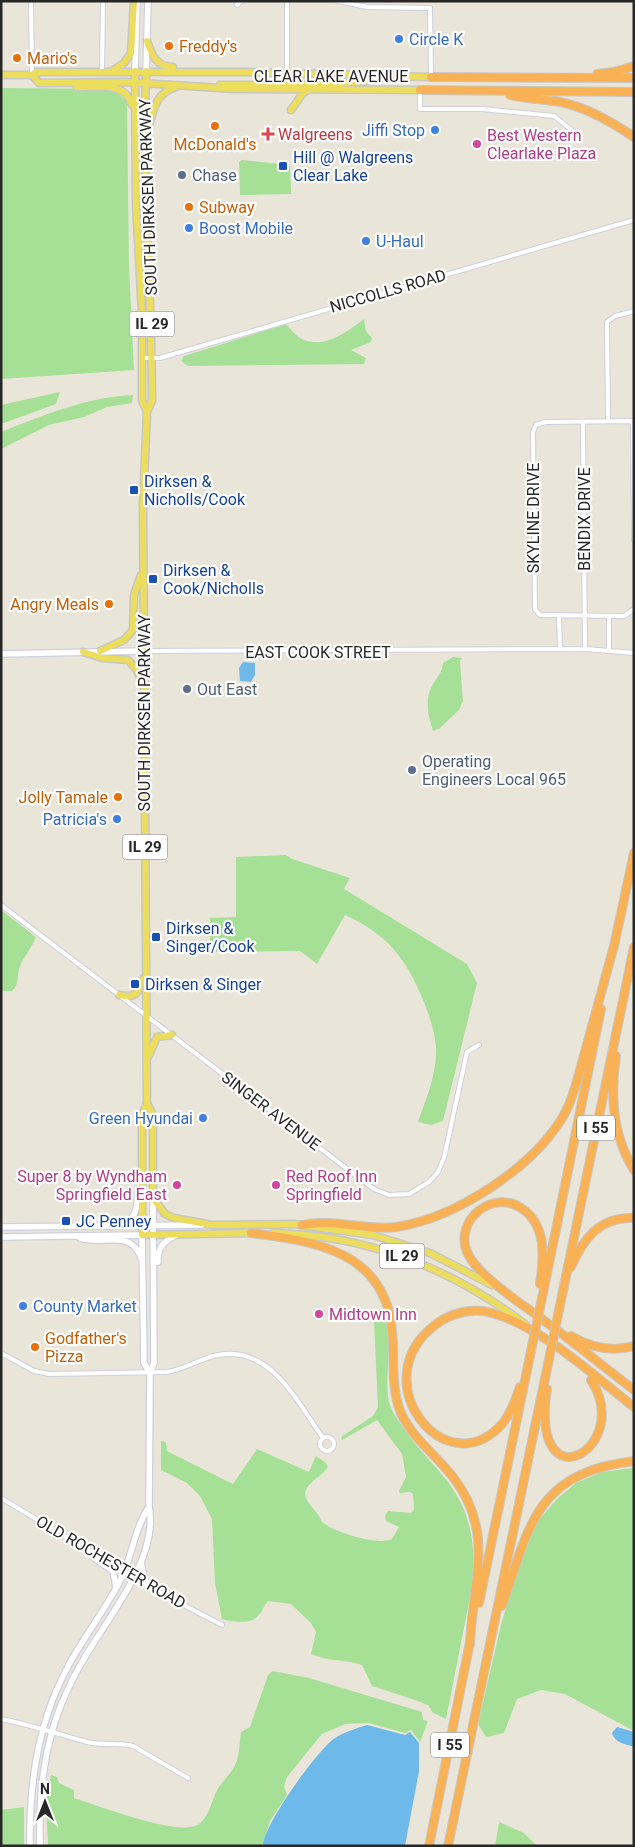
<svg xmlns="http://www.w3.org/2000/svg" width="635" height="1847" viewBox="0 0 635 1847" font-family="Roboto,sans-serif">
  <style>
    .green { fill: #a6e096 }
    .water { fill: #6db9ea }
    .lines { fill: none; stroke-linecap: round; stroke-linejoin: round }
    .street-casing { stroke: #ced0e0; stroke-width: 6 }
    .secondary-casing { stroke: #ced0e0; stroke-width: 8 }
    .primary-casing { stroke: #c7c7c7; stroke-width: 9 }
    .highway-casing { stroke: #c7c7c7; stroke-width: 10 }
    .street { stroke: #fff; stroke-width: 4 }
    .secondary { stroke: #fff; stroke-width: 5.5 }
    .primary { stroke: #ecdd5c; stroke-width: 6 }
    .highway { stroke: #f9b155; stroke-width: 8 }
    .highway-bridge-casing { stroke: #c7c7c7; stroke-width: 10; stroke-linecap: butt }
    .highway-bridge { stroke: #f9b155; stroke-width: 8 }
    .shop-dot { fill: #3f7fe0; stroke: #fff; stroke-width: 2 }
    .food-dot { fill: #e8710a; stroke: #fff; stroke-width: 2 }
    .health-dot { fill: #e0444e; stroke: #fff; stroke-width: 2 }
    .hotel-dot { fill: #d1479c; stroke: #fff; stroke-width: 2 }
    .transit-dot { fill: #1a4fb4; stroke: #fff; stroke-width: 2 }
    .service-dot { fill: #5c6f8a; stroke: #fff; stroke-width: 2 }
    .labels { text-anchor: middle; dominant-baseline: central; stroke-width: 4.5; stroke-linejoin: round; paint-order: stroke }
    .shield { fill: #fff; stroke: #686868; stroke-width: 1 }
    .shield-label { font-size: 15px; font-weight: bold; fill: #272727 }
    .shop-label { font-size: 16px; fill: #366cbe; stroke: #fff; text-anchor: start }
    .food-label { font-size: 16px; fill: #c56008; stroke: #fff; text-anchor: start }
    .street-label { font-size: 16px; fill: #272727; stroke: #fff }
    .health-label { font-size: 16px; fill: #be3a42; stroke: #fff; text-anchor: start }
    .hotel-label { font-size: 16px; fill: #b23c85; stroke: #fff; text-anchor: start }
    .transit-label { font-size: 16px; fill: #164399; stroke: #fff; text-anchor: start }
    .service-label { font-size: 16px; fill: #4e5e75; stroke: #fff; text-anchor: start }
  </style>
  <rect width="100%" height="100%" fill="#eae5d9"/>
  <path class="green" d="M 1,88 L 113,89 L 127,102 L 129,267 L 134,370 L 1,379 Z
    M 242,160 L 290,165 L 291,194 L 240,195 L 239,162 Z
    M 364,319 L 366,331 L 372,338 L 371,342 L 351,350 L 366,358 L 364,364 L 188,366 L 181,361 L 184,356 L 286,324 C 290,328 295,335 300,338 C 322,351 347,332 364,319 Z
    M 60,392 L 56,404 L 1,424 L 1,405 Z
    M 133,395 L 132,403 L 107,407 L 84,417 L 49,425 L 1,449 L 1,432 C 44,415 87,397 133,395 Z
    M 453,657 L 462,658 L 460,661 L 463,701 L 459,710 L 439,729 L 433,731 C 428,715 424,700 433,684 C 438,676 442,673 443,663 Z
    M 286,855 L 292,859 L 350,878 L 344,889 L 467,964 L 477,983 L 443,1121 L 431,1125 L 418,1122 C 426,1099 437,1074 436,1048 C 435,1032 429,1014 423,1000 C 406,958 387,934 345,915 L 317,964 L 300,951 L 210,952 L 210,918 L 236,917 L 236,857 Z
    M 1,910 L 36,937 C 32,948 23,957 19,969 C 17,977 19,985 12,991 L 1,991 Z
    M 380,1311 C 396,1331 383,1379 389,1402 C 393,1416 405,1429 413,1441 C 427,1459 445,1475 456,1494 C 473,1522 476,1555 472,1587 L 446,1719 L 432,1712 L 429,1706 L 418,1701 L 372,1686 L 362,1665 C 346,1659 329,1662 311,1654 L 316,1632 L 311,1623 L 291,1604 L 268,1601 C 264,1605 262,1613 257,1617 C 250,1624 231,1622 222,1619 L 215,1584 L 212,1519 L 200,1496 L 187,1483 L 161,1470 L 161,1441 L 166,1442 L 167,1451 L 233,1484 L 257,1449 L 309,1472 L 316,1456 L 326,1463 L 328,1467 C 322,1477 301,1485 306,1498 C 310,1507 318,1512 322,1522 C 333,1532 378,1546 392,1539 L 399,1527 L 386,1521 L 385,1516 L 388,1511 L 411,1513 L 414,1509 L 413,1494 L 410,1492 L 400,1493 L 399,1491 L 406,1477 L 402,1454 L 377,1420 L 342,1440 L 341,1437 L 373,1416 L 378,1407 L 374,1321 Z
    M 634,1468 L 634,1731 L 565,1694 L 541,1690 L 517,1699 L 504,1733 L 486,1737 L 478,1724 L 502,1621 L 521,1562 L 537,1522 L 557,1499 L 576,1483 L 602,1472 Z
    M 273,1671 L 309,1678 L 422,1712 L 423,1720 L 428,1721 L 420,1742 L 411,1730 L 405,1733 L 369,1723 L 345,1724 L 322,1734 L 287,1777 L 284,1786 L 287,1795 L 270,1821 L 262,1846 L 48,1846 L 46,1802 L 51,1775 L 57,1777 L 59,1783 L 74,1790 L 74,1798 C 97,1805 181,1838 199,1824 C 210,1816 212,1798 219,1787 C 223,1781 229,1775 233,1769 C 240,1758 239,1745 241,1732 L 250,1727 L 268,1675 Z
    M 24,1807 L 24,1846 L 1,1846 L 1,1810 Z
    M 499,1822 L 524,1833 L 537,1846 L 495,1846 Z"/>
  <path class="water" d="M 243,662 L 255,663 L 255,675 L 251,682 L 240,681 L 239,668 Z
    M 367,1725 L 405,1735 L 410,1732 L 419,1743 L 419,1771 L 405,1846 L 263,1846 C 262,1827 318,1749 335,1738 C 345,1732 356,1728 367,1725 Z
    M 617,1727 L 634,1732 L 634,1747 C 624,1743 616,1744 612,1733 Z"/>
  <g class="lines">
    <defs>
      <path id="street" d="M 31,1 L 32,75
        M 287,1 L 287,85
        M 338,1 L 367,7 L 430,8 L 431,77
        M 237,5 L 242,1
        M 102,71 L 103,1
        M 420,90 L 420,109 L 482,109 L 554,116 L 578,135
        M 142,358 L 160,358 L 634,220
        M 608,421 L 607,322 L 615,316 L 634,311
        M 633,421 L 634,540
        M 634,421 L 545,422 L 536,425 L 533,432 L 535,609 L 540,615 L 624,616 L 634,609
        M 583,422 L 585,649
        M 559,616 L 560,649
        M 609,616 L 609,650
        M 144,651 L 585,649 L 634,653
        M 1,905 L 346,1168 L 374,1189 L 389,1195 L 409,1194 L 429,1182 L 438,1172 L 444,1158 L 467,1052 L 479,1045
        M 1,1353 L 34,1371 L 49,1374 L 167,1372 C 186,1369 200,1358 218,1355 C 271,1345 297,1402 323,1438
        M320 1444a7 7 0 1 1 14 0a7 7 0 1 1-14 0Z
        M 1,1498 L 151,1588 L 222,1625
        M 1,1719 C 31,1725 58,1734 87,1742 C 103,1746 118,1742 133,1746 L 188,1778"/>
      <path id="secondary" d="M 135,71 L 137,1
        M 146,71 L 148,1
        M 1,654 L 144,651
        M 121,1224 C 142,1218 135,1198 141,1182
        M 1,1227 L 202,1225
        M 1,1237 L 142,1235 L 144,1363 L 150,1373
        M 80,1238 C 102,1246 131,1228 141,1258
        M 158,1262 C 157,1248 164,1241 176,1235
        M 89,1551 L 94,1558 L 113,1571 L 116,1587
        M 141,1563 L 145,1581 L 151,1588
        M 30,1846 C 29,1779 39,1717 72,1659 C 87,1633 106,1608 120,1581 C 132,1558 134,1529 149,1507
        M 40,1846 C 39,1797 43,1750 61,1705 C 68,1688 76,1672 85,1657 C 109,1616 159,1557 149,1507 L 150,1373 L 154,1363 L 153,1198"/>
      <path id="primary" d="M 147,41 C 152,55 156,67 173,67
        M 112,71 L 124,63 L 131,53 L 134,1
        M 135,71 L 136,205 L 142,311 L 142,400 L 147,412
        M 146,71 C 142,181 152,291 152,401 L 147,412 L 143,505 L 147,1103 L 142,1115 L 142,1235 L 255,1233
        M 1,75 L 32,75 L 36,72 L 245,72 L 431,77
        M 32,75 L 39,83 L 126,82 L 235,89 L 420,90
        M 220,85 L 338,84 L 380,79
        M 77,87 C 97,87 125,81 132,105
        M 291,110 L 303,93 L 310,89
        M 148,129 C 154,110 154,94 176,87
        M 100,651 L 124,640 L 133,630 L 134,595 L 141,575
        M 83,652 L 102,658 L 128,660 L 136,669 L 143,683
        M 119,995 C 130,997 140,997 140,983 L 146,976
        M 148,1057 L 157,1037 L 172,1035
        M 147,1103 L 153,1115 L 153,1198 L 165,1214 L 174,1218 L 212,1225 L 293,1224 L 373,1235 L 430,1253 L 492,1285
        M 273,1233 C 366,1235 452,1268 526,1325"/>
      <path id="highway" d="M 597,74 L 614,72 L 634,66
        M 431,77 L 634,78
        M 420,90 L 634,92
        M 510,95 C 526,99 543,99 560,102 C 586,107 612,122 634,137
        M 614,946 L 634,853
        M 616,1056 C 610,1095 612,1135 634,1170
        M 302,1225 C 333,1218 364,1231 396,1227 C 456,1218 535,1167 565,1113 C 575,1094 579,1072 585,1052 C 595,1015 605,979 615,942
        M 251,1233 C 314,1241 385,1251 392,1330 C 395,1357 390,1387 401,1413 C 412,1438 436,1455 453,1477 C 496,1532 472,1583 470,1645
        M 571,1267 C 583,1239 600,1216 634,1218
        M 540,1284 C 544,1258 547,1224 521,1208 C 493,1189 454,1220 467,1252 C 477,1276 524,1305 546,1322 C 576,1344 604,1367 634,1390
        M 542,1298 L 601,1009
        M 559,1310 L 634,947
        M 571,1336 C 591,1348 611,1352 634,1346
        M 520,1387 C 515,1400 511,1414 502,1424 C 446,1487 362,1381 435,1325 C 450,1313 474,1307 492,1313 C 542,1327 593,1375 634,1407
        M 547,1389 C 529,1508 635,1448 591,1380
        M 479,1603 L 531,1351
        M 502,1606 C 530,1525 535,1473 634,1461
        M 429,1846 L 470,1642
        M 448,1846 L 548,1364"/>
    </defs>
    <use href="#street" class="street-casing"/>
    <use href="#secondary" class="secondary-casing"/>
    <use href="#primary" class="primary-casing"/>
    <use href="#highway" class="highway-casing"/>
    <use href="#street" class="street"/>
    <use href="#secondary" class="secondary"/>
    <use href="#primary" class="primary"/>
    <use href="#highway" class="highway"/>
    <defs>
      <path id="highway-bridge" d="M 531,1351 L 542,1298
        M 548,1364 L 559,1310"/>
    </defs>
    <use href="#highway-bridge" class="highway-bridge-casing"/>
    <use href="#highway-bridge" class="highway-bridge"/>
  </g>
  <g class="shop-dot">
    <circle cx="399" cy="39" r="5"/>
    <circle cx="435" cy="130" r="5"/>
    <circle cx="189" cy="228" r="5"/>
    <circle cx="366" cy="241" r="5"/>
    <circle cx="117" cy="819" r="5"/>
    <circle cx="203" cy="1118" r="5"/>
    <circle cx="23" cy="1306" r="5"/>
  </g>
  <g class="food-dot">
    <circle cx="169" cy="46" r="5"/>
    <circle cx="17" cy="58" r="5"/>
    <circle cx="215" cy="126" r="5"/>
    <circle cx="189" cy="207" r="5"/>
    <circle cx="109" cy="604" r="5"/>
    <circle cx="118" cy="797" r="5"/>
    <circle cx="35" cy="1347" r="5"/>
  </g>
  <path class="health-dot" d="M265.5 126.5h5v5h5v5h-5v5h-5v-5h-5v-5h5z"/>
  <g class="hotel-dot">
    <circle cx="477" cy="144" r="5"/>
    <circle cx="177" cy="1185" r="5"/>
    <circle cx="276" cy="1185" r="5"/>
    <circle cx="319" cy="1314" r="5"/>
  </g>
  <g class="transit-dot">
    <rect x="278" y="161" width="10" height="10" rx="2.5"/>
    <rect x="129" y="485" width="10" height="10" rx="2.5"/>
    <rect x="148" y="574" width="10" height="10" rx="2.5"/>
    <rect x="151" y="932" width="10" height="10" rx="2.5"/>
    <rect x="130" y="979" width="10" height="10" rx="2.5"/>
    <rect x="61" y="1216" width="10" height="10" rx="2.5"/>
  </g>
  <g class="service-dot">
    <circle cx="182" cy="175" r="5"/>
    <circle cx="187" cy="689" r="5"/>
    <circle cx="412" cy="770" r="5"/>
  </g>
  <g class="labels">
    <g class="shield">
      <rect x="129.5" y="311.5" width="45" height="25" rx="4"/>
      <rect x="122.5" y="834.5" width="45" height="25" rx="4"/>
      <rect x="577" y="1115.5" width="38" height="25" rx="4"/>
      <rect x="379.5" y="1243.5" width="45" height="25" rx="4"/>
      <rect x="431" y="1732.5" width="38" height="25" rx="4"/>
    </g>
    <g class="shield-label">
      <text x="152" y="324">IL 29</text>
      <text x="145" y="847">IL 29</text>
      <text x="596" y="1128">I 55</text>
      <text x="402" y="1256">IL 29</text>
      <text x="450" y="1745">I 55</text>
    </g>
    <g class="shop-label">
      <text x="409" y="39">Circle K</text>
      <text x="425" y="130" text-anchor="end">Jiffi Stop</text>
      <text x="199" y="228">Boost Mobile</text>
      <text x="376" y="241">U-Haul</text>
      <text x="107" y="819" text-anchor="end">Patricia's</text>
      <text x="193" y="1118" text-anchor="end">Green Hyundai</text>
      <text x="33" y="1306">County Market</text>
    </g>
    <g class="food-label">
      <text x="179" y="46">Freddy's</text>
      <text x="27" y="58">Mario's</text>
      <text x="215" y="144" text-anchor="middle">McDonald's</text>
      <text x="199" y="207">Subway</text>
      <text x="99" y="604" text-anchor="end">Angry Meals</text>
      <text x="108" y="797" text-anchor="end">Jolly Tamale</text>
      <text x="45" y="1338">Godfather's<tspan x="45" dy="18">Pizza</tspan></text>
    </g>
    <g class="street-label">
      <text x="331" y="76">CLEAR LAKE AVENUE</text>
      <text transform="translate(148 197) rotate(-92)">SOUTH DIRKSEN PARKWAY</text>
      <text transform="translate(388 291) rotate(-16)">NICCOLLS ROAD</text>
      <text transform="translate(533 518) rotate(-90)">SKYLINE DRIVE</text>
      <text transform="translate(584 519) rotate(-90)">BENDIX DRIVE</text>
      <text x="318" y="652">EAST COOK STREET</text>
      <text transform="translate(144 713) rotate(-90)">SOUTH DIRKSEN PARKWAY</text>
      <text transform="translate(271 1111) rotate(37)">SINGER AVENUE</text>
      <text transform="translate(111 1562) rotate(30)">OLD ROCHESTER ROAD</text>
    </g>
    <g class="health-label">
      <text x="278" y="134">Walgreens</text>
    </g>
    <g class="hotel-label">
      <text x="487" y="135">Best Western<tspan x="487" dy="18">Clearlake Plaza</tspan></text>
      <text x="167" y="1176" text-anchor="end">Super 8 by Wyndham<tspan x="167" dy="18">Springfield East</tspan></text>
      <text x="286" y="1176">Red Roof Inn<tspan x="286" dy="18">Springfield</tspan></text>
      <text x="329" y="1314">Midtown Inn</text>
    </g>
    <g class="transit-label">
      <text x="293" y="157">Hill @ Walgreens<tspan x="293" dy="18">Clear Lake</tspan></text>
      <text x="144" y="481">Dirksen &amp;<tspan x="144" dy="18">Nicholls/Cook</tspan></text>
      <text x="163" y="570">Dirksen &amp;<tspan x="163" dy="18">Cook/Nicholls</tspan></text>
      <text x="166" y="928">Dirksen &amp;<tspan x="166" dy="18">Singer/Cook</tspan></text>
      <text x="145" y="984">Dirksen &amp; Singer</text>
      <text x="76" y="1221">JC Penney</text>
    </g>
    <g class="service-label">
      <text x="192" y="175">Chase</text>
      <text x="197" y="689">Out East</text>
      <text x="422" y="761">Operating<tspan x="422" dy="18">Engineers Local 965</tspan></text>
    </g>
  </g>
  <rect width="635" height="1847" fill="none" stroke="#272727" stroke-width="5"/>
  <g transform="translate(45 1802)" stroke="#ffffff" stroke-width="4" paint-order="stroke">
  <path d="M0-4L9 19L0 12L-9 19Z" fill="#272727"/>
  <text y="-8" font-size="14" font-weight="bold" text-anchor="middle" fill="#272727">N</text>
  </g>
</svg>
